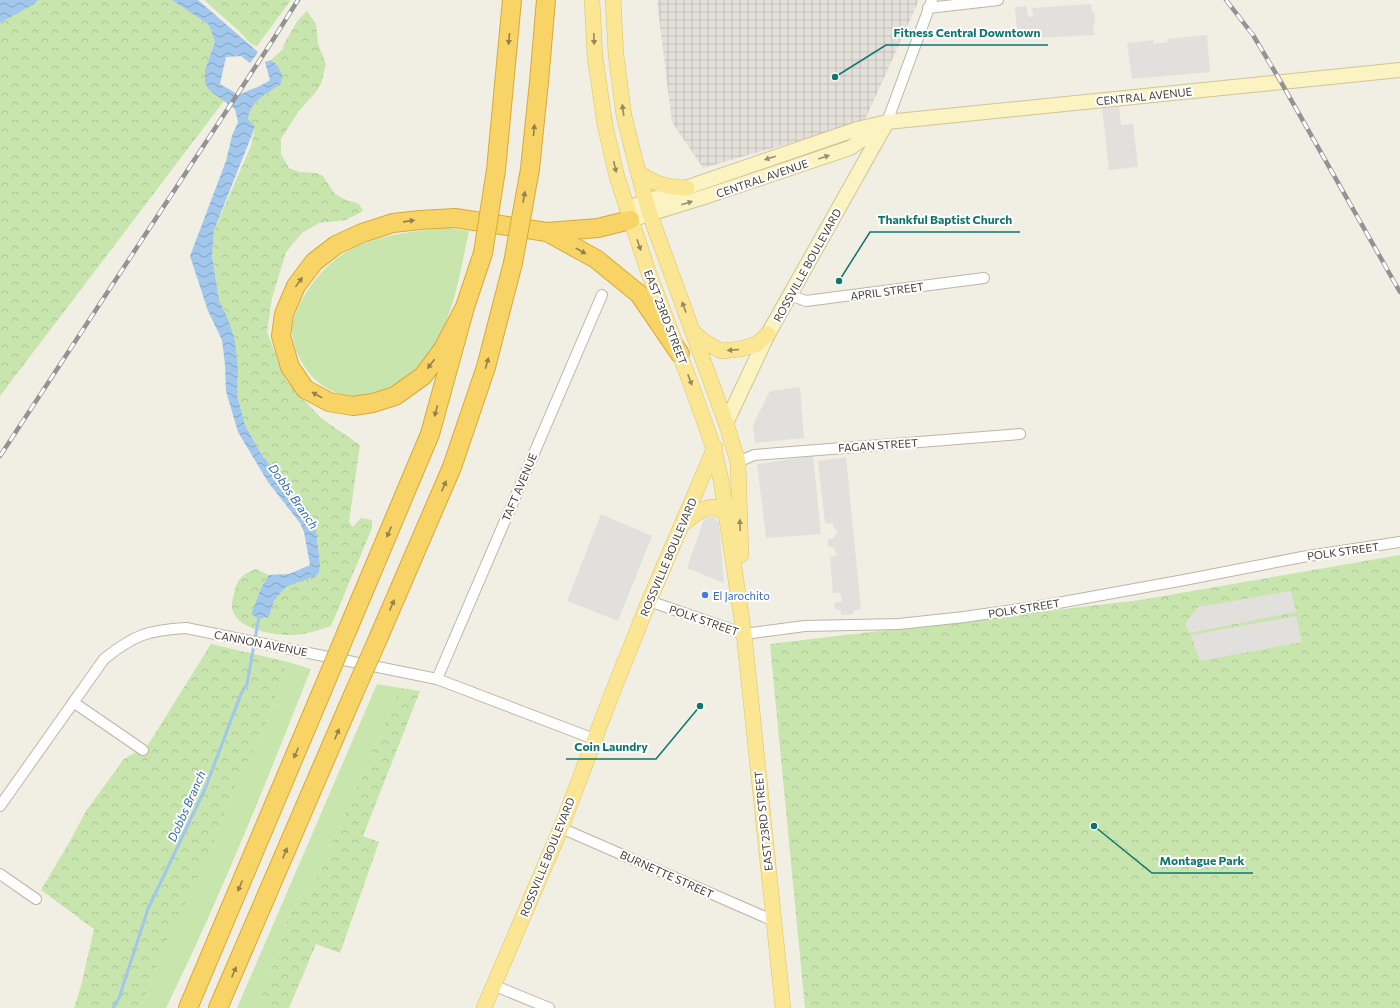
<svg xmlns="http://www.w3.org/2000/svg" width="1400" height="1008" viewBox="0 0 1400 1008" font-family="Commissioner,sans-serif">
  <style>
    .industrial { fill: url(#industrial-grid) }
    .grass { fill: #c7e5ad }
    .forest { fill: url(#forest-crowns) }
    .parking { fill: #e2e0dc }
    .water { fill: url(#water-waves) }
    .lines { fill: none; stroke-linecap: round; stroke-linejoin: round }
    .stream { stroke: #a1c7ed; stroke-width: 3 }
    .street-casing { stroke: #bcb6a7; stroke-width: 12 }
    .secondary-casing { stroke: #d0c595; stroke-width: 16 }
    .primary-casing { stroke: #dfc464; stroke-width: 16 }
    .highway-casing { stroke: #d7aa38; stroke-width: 20 }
    .street { stroke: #fff; stroke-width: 10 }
    .secondary { stroke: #fcf3c2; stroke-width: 14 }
    .primary { stroke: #fae693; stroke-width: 15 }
    .highway { stroke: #f8d467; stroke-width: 18 }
    .rail-casing { stroke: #939393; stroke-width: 4.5 }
    .rail { stroke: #fff; stroke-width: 3; stroke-dasharray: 9; stroke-linecap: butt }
    .highway-bridge-casing { stroke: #d7aa38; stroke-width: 20; stroke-linecap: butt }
    .highway-bridge { stroke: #f8d467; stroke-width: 18 }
    .oneway { fill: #94824b }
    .oneway2 { fill: #958a5f }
    .oneway3 { fill: #968f74 }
    .shop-dot { fill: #3f7fe0; stroke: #fff; stroke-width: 1.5 }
    .labels { text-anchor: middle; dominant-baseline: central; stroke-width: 4; stroke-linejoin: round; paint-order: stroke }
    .street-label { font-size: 11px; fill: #433e34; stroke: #fff }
    .shop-label { font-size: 11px; fill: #366cbe; stroke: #fff; text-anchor: start }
    .water-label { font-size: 12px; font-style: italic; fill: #326daa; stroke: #fff }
    .leader { fill: none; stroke: #0f766e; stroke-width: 1.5 }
    .callout-dot { fill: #0f766e; stroke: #fff; stroke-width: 1.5 }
    .callout-label { font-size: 12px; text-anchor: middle; font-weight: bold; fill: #0f766e; stroke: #fff; stroke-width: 4; stroke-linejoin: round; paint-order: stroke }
  </style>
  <defs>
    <pattern id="industrial-grid" width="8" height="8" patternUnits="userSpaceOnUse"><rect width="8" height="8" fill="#e3dfd9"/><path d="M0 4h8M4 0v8" fill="none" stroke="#c4c0bb"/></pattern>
    <pattern id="forest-crowns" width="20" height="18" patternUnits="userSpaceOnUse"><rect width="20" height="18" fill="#c7e5ad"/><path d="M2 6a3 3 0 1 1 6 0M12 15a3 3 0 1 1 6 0" fill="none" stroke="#acc695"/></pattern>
    <pattern id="water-waves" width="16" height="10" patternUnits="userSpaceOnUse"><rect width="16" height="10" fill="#a1c7ed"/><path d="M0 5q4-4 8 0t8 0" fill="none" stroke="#85a3c1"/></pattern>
  </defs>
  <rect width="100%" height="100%" fill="#f1eee4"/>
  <path class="industrial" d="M 657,0 L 919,0 L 864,122 L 703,168 L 672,122 Z"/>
  <path class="grass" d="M 448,228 L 469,231 C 460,272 454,316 431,352 C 421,368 405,380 388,388 C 378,392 370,396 359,397 C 323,398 293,364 292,329 C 292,321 296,313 299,306 C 312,279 334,255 362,244 C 390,233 419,231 448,228 Z
    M 288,662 L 311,669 C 266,783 220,898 166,1008 L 138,1008 L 143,1002 L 166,943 L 214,841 L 236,785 L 265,728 Z
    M 377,684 L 400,688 L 317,877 L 301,895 L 289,915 L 280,946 L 257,1008 L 237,1008 Z"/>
  <path class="forest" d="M 38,0 L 172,0 L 209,25 L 215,42 L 205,70 L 210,91 L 224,101 L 0,396 L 0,23 L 34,4 Z
    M 204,0 L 291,0 L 257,46 L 251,44 L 239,31 Z
    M 307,11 L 316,24 L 318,44 L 326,64 L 321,84 L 315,93 L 298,112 L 281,139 L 281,154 L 289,168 L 299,172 L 317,173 L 323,176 L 334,193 L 344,199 L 359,204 L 363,211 L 346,220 L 319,223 L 302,233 L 286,252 L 272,298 L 267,332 L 286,381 L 321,418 L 360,445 L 349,522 L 353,527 L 361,518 L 372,520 L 372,528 L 331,626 C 319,630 307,634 295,635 C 277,636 234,630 232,607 C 231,604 233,598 234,595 C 236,580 242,574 256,569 L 269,575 L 261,588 L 251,613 L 269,616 L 274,601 L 282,591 L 291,583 L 300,581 L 311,574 L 311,579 L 319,573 L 320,565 L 316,530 L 312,522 L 303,511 L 290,487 L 279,475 L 261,454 L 245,425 L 237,395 L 238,369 L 235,340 L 228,319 L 219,300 L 212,253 L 214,230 L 251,146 L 255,127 L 248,119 C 250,101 268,93 281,84 L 276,64 L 271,60 L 283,49 L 284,44 L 298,20 Z
    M 1400,555 L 1400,1008 L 805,1008 L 770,644 L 1140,600 Z
    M 211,644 L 288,662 L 265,728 L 236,785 L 214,841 L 193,888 L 166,943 L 143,1002 L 138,1008 L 74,1008 L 81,986 L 94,929 L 41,890 L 70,841 L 86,811 L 124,759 L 148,745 Z
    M 400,688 L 420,691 L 363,836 L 379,842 L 340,953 L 316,944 L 289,1008 L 257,1008 L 280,946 L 289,915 L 301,895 L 317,877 Z"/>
  <path class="parking" d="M 1091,4 L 1092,11 L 1094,13 L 1095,23 L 1093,27 L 1095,35 L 1034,38 L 1033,30 L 1017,32 L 1015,7 L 1026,6 L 1028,16 L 1030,17 L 1033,16 L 1032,8 Z
    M 1207,35 L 1210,72 L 1132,79 L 1127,43 L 1153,40 L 1153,44 L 1168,42 L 1167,39 Z
    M 1119,107 L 1121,125 L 1133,124 L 1138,167 L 1109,170 L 1102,108 Z
    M 800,387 L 804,438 L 755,443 L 753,425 L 770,391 Z
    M 813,456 L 821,534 L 766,538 L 757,464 Z
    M 846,457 L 861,609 L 853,611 L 853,614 L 842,615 L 840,610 L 835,609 L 834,603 L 842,601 L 840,593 L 833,593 L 830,557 L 836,556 L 837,554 L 833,547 L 828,547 L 828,539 L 832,539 L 838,532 L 833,527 L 834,524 L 825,523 L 818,461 Z
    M 601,514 L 652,536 L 618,621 L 567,601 Z
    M 711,516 L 714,517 L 719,522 L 724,583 L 687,568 L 704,519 Z
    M 1291,591 L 1296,612 L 1189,633 L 1185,624 L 1198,607 Z
    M 1296,616 L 1302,642 L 1200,661 L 1191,635 Z"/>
  <path class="water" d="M 0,0 L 38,0 L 34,4 L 0,23 Z
    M 172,0 L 198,0 L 258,52 L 250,63 L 241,56 L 226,57 L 220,84 L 239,95 C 249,90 260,87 270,80 L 265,62 L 271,60 L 276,64 L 282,74 L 281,84 C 268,93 250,101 248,119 L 255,127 L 214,230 L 212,255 L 219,300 L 228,319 L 235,340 L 238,369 L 237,395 L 245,425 L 261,454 L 279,475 L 290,487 L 303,511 L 312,522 L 316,530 L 320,565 L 319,573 L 311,580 L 311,575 L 300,581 L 291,583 L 282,591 L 274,601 L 269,616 L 259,619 L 251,614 L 261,588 L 269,575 L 289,574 L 310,565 L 304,532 L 300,523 L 268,482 L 238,432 L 226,391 L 225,365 L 222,340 L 208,311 L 190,256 L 226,161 L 232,136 L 238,122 L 235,109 L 210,91 L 205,83 L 205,70 L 215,42 L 209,25 Z"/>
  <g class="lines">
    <path class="stream" d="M 286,585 L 311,576 L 312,573
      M 113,1008 L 119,998 L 148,909 L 205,789 L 241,694 L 247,684 L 259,617"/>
    <defs>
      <path id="street" d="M 928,8 L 998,0
        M 887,122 L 932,0
        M 790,295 L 806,301 L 984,278
        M 738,462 L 754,455 L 1020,434
        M 649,601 L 744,634 L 805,626 L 899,624 L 964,617 L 1047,605 L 1184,580 L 1302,557 L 1400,542
        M 437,679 L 602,295
        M 73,702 L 143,750
        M 0,806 L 104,659 C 134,635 148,630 186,628 L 437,679 L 594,739
        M 561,828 L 774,921
        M 0,874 L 36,899
        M 493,985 L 549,1008"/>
      <path id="secondary" d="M 627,208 L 857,129 L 887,122 L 1400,70
        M 630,220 L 707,196 L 850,148 L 880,127
        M 726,423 L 768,334 L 887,122"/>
      <path id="primary" d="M 592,0 L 595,57 L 605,125 L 617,177 L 648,271 L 692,387 L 714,449 L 721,480 L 744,634 L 783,1008
        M 613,0 L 616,55 L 624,116 L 638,172 L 650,215 L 726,423 L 738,462 L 741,555
        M 638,172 C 654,184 666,187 687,188
        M 693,332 L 705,342 L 721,351 L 741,349 L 757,344 L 768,334
        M 683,524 C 690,518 704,506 713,507 C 719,508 723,512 727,515
        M 484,1008 L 561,828 L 613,691 L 649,601 L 715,447"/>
      <path id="highway" d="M 530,169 L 539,82 L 546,0
        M 496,170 L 512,0
        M 547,232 L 596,259 L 639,294 L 680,354
        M 465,307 L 443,349 L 423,376 L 395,396 L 373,403 L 353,406 L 329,402 L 305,389 L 290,367 L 281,336 L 284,314 L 296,286 L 314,262 L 336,245 L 362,233 L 393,223 L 420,220 L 455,218 L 547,232 L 598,228 L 630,220
        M 347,631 L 430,434 L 465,307 L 483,253
        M 377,641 L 452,467 L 486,367 L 513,263
        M 188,1008 L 322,691
        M 218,1008 L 353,695"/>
    </defs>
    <use href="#street" class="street-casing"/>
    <use href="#secondary" class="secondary-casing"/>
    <use href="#primary" class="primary-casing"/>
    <use href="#highway" class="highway-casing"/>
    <use href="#street" class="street"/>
    <use href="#secondary" class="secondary"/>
    <use href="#primary" class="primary"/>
    <use href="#highway" class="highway"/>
    <defs>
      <path id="rail" d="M 1226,0 L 1253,35 L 1281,82 L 1400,292
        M 0,456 L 271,43 L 298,0"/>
    </defs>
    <use href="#rail" class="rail-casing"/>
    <use href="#rail" class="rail"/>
    <defs>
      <path id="highway-bridge" d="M 483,253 L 496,170
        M 513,263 L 530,169
        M 322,691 L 347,631
        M 353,695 L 377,641"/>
    </defs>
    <use href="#highway-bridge" class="highway-bridge-casing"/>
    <use href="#highway-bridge" class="highway-bridge"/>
  </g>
  <defs><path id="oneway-solid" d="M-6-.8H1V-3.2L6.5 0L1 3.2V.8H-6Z"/></defs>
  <g class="oneway">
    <use href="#oneway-solid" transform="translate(509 39) rotate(95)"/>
    <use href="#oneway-solid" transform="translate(534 130) rotate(-84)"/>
    <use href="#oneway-solid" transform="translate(524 197) rotate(-80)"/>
    <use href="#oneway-solid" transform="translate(409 221) rotate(-8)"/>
    <use href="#oneway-solid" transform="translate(581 251) rotate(29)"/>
    <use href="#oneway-solid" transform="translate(299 282) rotate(-54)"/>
    <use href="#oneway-solid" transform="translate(487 363) rotate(-74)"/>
    <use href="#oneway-solid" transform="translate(431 364) rotate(127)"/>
    <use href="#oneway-solid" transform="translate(317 395) rotate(-151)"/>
    <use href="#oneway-solid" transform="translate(436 411) rotate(105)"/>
    <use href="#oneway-solid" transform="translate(444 486) rotate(-67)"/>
    <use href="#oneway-solid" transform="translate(389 532) rotate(113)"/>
    <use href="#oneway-solid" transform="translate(392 605) rotate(-67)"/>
    <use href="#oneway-solid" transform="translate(337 734) rotate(-67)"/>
    <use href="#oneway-solid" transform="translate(296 753) rotate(113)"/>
    <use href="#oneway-solid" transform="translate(285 853) rotate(-67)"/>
    <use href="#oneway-solid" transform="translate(240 886) rotate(113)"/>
    <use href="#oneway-solid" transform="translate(234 972) rotate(-67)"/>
  </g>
  <g class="oneway2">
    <use href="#oneway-solid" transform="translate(594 39) rotate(88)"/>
    <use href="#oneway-solid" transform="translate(623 110) rotate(-98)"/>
    <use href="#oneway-solid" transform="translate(615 167) rotate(77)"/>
    <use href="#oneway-solid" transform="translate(639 245) rotate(71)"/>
    <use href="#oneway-solid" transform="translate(684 307) rotate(-110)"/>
    <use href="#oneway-solid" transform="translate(733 350) rotate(175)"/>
    <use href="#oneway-solid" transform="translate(690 380) rotate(69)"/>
    <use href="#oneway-solid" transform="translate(740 525) rotate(-92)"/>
  </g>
  <g class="oneway3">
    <use href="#oneway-solid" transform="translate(824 157) rotate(-19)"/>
    <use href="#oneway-solid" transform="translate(770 158) rotate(162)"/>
    <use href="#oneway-solid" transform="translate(687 203) rotate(-18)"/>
  </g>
  <circle class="shop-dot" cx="705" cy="595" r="4"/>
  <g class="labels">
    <g class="street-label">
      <text transform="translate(1144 96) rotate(-6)">CENTRAL AVENUE</text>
      <text transform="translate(762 178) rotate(-19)">CENTRAL AVENUE</text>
      <text transform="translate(807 265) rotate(-61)">ROSSVILLE BOULEVARD</text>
      <text transform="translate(887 291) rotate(-8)">APRIL STREET</text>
      <text transform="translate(666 317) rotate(69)">EAST 23RD STREET</text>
      <text transform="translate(878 445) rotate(-4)">FAGAN STREET</text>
      <text transform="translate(519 487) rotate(-67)">TAFT AVENUE</text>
      <text transform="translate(1343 551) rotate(-8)">POLK STREET</text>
      <text transform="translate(668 557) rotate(-67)">ROSSVILLE BOULEVARD</text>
      <text transform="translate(1024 608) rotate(-9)">POLK STREET</text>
      <text transform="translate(704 620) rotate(19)">POLK STREET</text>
      <text transform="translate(261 643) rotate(11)">CANNON AVENUE</text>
      <text transform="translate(763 821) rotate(-96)">EAST 23RD STREET</text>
      <text transform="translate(547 857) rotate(-68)">ROSSVILLE BOULEVARD</text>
      <text transform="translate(667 874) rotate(24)">BURNETTE STREET</text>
    </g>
    <g class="shop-label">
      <text x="713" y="595">El Jarochito</text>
    </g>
    <g class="water-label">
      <text transform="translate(294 496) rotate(55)">Dobbs Branch</text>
      <text transform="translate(186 806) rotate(-66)">Dobbs Branch</text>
    </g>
  </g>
  <path class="leader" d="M835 77L886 45H1048M839 281L870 232H1020M700 706L656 759H566M1094 826L1152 873H1253"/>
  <g class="callout-dot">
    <circle cx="835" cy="77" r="4"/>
    <circle cx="839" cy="281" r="4"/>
    <circle cx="700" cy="706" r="4"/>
    <circle cx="1094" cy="826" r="4"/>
  </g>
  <g class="callout-label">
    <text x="967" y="37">Fitness Central Downtown</text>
    <text x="945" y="224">Thankful Baptist Church</text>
    <text x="611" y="751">Coin Laundry</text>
    <text x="1202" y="865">Montague Park</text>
  </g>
</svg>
